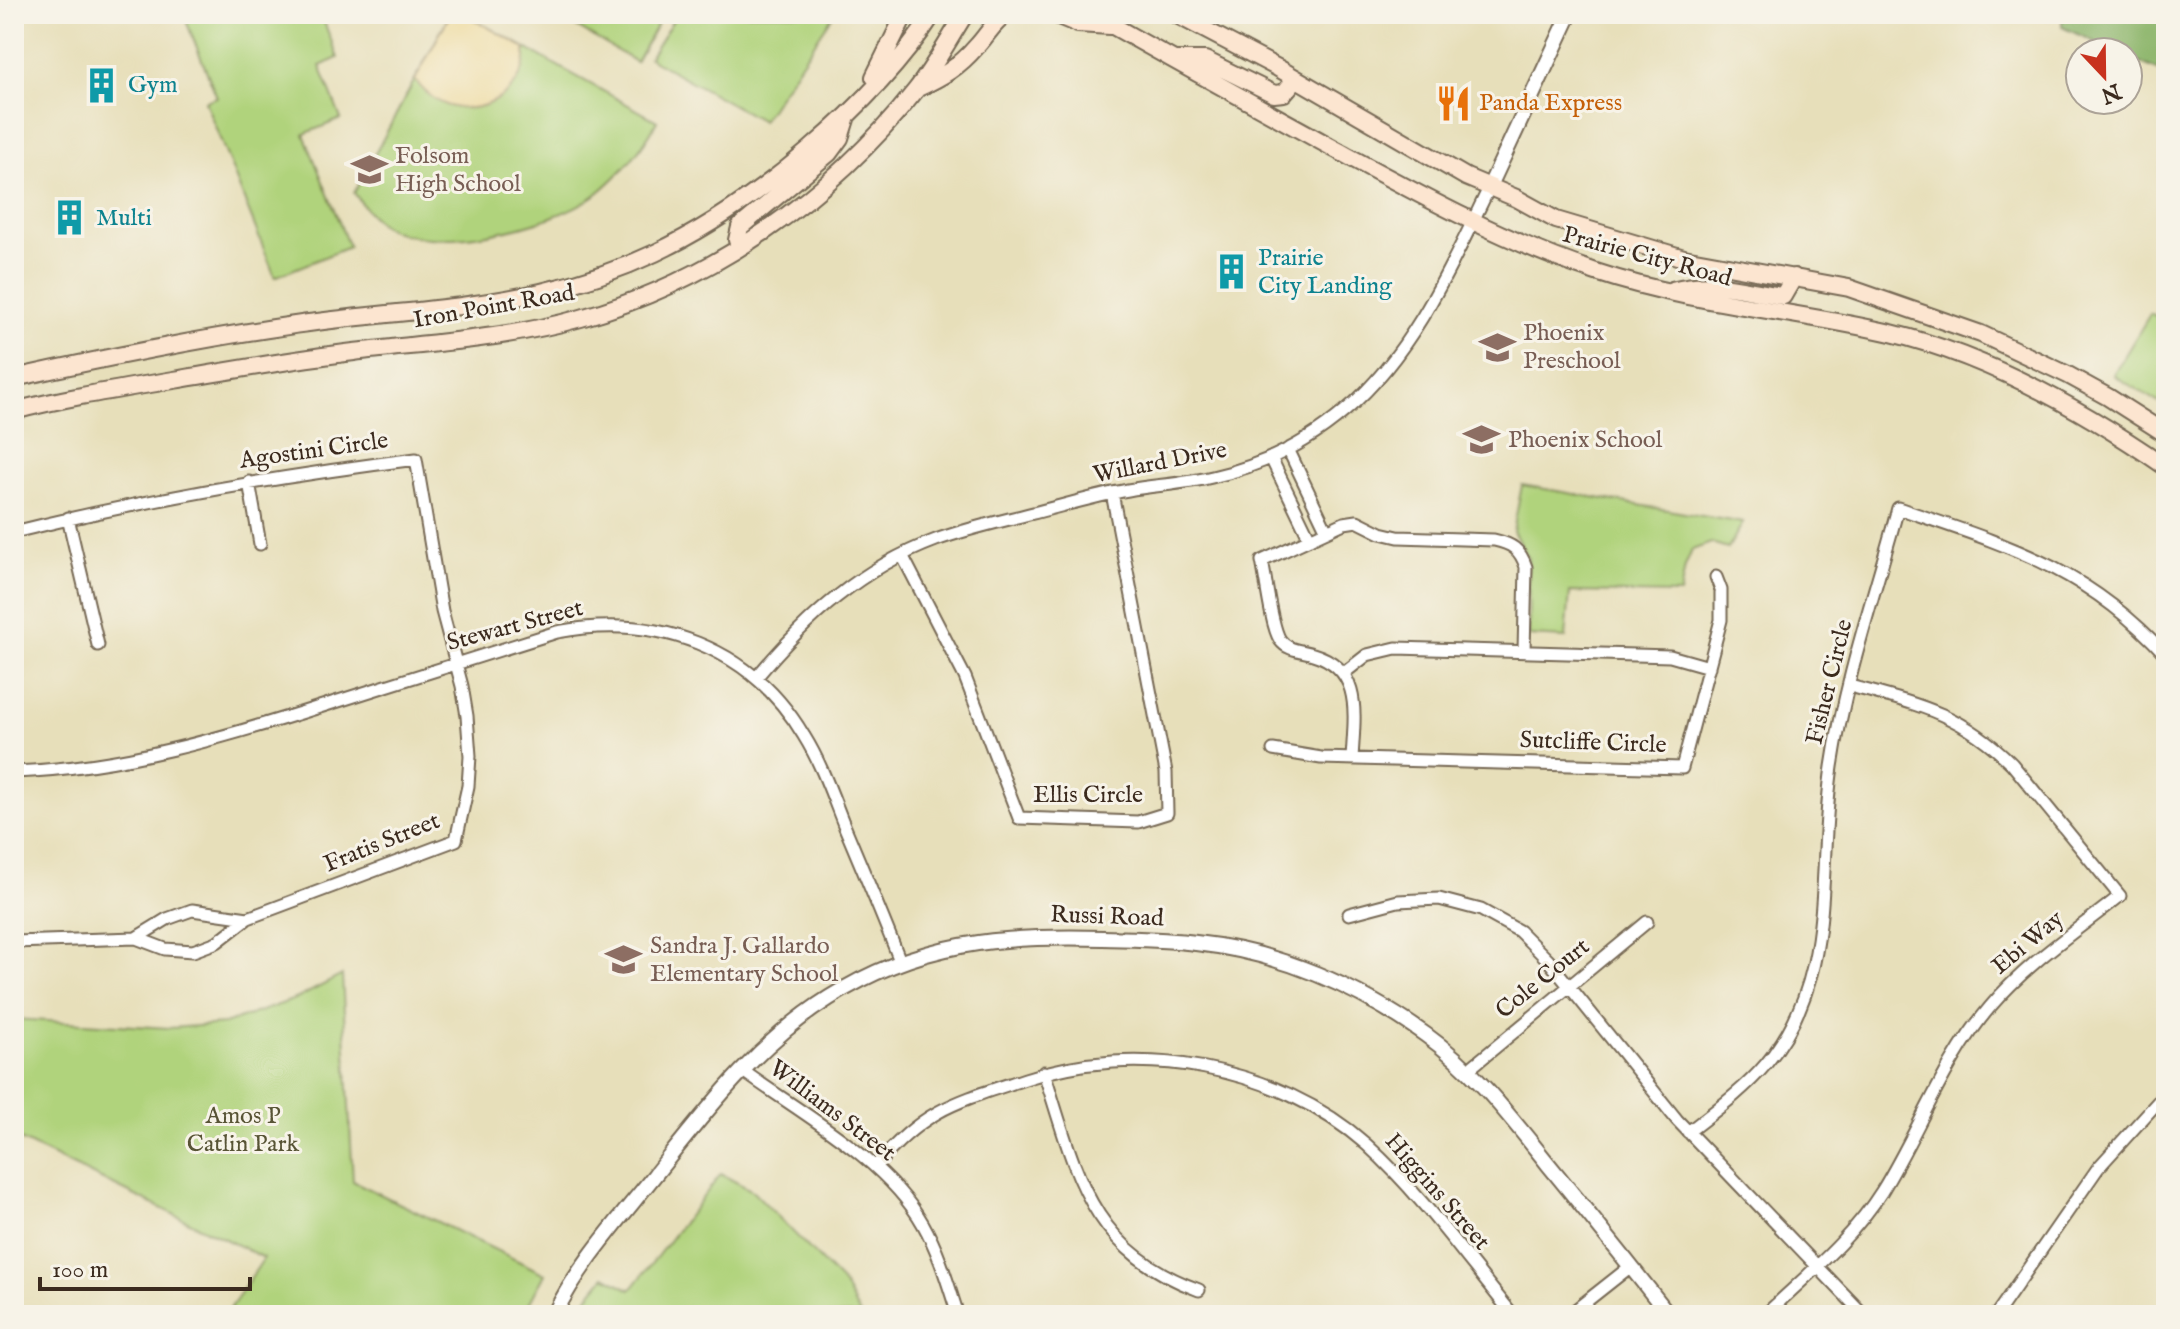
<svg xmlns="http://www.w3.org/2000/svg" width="2180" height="1329" viewBox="0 0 2180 1329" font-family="'IM FELL English',serif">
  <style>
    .green { fill: #b0d37b; stroke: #767e4c; stroke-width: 2 }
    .forest { fill: #8cb56b; stroke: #647044; stroke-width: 2 }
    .sand { fill: #eeda9e; stroke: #94825e; stroke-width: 2 }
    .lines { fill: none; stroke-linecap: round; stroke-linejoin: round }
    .minor-casing { stroke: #776955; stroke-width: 15 }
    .tertiary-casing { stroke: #776955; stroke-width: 18 }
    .secondary-casing { stroke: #776955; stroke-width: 20 }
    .minor { stroke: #fff; stroke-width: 11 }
    .tertiary { stroke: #fff; stroke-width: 14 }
    .secondary { stroke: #fce5d0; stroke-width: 16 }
    .labels { text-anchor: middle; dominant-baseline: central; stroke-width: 6; stroke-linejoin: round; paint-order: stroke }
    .culture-label { font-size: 24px; fill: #0d838f; stroke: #f7f3e8; text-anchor: start }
    .food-label { font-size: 24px; fill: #c56008; stroke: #f7f3e8; text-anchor: start }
    .education-label { font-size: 24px; fill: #785e54; stroke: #f7f3e8; text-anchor: start }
    .street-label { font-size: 24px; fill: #3b2a1e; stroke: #f7f3e8 }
    .park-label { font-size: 24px; fill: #585435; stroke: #f7f3e8 }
  </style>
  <rect width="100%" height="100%" fill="#f7f3e8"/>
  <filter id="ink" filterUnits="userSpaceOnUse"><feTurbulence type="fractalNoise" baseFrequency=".0125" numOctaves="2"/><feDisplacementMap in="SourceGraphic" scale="16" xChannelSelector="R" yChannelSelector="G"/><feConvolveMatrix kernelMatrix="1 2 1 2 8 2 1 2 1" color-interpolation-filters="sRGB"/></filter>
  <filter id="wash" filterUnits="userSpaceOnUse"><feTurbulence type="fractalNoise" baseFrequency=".006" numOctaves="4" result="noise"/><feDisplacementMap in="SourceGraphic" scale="32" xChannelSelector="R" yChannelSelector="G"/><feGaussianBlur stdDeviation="1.8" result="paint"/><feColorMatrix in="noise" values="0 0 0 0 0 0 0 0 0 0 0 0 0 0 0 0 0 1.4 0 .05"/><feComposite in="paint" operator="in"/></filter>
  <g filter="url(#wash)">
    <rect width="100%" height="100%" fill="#e7dfba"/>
    <path class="green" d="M 195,14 L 321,14 L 338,58 L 320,66 L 341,119 L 304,134 L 349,247 L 275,277 L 205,101 L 217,97 L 185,18 Z
      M 447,14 L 464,14 L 657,121 C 642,150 619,176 594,196 C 550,227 430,256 382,225 C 371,218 362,203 354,193 L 448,18 Z
      M 555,14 L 663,14 L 636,62 Z
      M 677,14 L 834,14 L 762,121 L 649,58 Z
      M 2150,314 L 2166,322 L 2166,407 L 2113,375 Z
      M 1522,485 L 1743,523 L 1728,548 L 1711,543 L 1692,550 L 1685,567 L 1680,594 L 1570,592 L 1566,638 L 1529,636 L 1528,559 L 1513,531 Z
      M 342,975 L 353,1181 L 545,1274 L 523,1315 L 226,1315 L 264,1258 L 14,1137 L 14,1019 L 170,1028 L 224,1024 L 298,998 Z
      M 721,1174 L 753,1191 L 842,1282 L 860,1315 L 577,1315 L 583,1303 L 605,1276 L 631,1290 Z"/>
    <path class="forest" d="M 2062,14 L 2166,14 L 2166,74 L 2128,57 L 2128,52 L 2117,52 L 2062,27 Z"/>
    <path class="sand" d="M 447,14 L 464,14 L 525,48 C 529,88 486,117 449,106 C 434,101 424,92 415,80 L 448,18 Z"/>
  </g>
  <g filter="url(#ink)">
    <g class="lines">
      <defs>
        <path id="minor" d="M 1288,449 L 1327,531
          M 1271,458 L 1310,539
          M 249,482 L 260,544
          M 68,518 L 98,645
          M 14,532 C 147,499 281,476 416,459 L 442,611 L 462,686 L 467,716 L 470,756 L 468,786 L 456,840 L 248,918 L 217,942 L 193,951 L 165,949 L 136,938 L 14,942
          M 902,555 L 965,677 L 1019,818 L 1138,822 L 1167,813 L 1166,772 L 1112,493
          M 1344,673 L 1367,655 L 1396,648 L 1670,656 L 1709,667
          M 756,678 C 806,618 861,568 936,540 C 966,529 998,522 1029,514 C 1062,506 1095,496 1128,490 C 1156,485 1185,484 1212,477 C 1261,466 1308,443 1346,410 C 1413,353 1451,266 1489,188
          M 1273,750 L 1321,758 L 1682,768 L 1721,620 L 1721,590 L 1716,577
          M 1352,759 C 1354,717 1364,669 1313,654 C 1301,650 1288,651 1280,640 C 1271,626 1266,579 1262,561 L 1344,523 L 1357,521 L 1381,533 L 1398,537 L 1494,540 C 1512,544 1520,549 1526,567 L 1524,651
          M 14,772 C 123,768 226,737 329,704 C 405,680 481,656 557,632 C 656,613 751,646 804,736 C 821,763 832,795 844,825 C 863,870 882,915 900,961
          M 1349,914 L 1398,901 L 1439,899 L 1481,910 L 1519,931 L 1548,960 L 1677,1120 L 1864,1315
          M 136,938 L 167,919 L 192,910 L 248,918
          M 1468,1070 L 1647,922
          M 743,1071 C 802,1114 886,1159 923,1224 C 939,1252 948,1284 958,1315
          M 1044,1072 C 1076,1172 1089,1250 1199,1290
          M 1688,1132 C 1715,1111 1744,1090 1766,1064 C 1839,976 1816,871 1832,767 C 1845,679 1875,593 1898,508 C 2006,545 2086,567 2166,655
          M 876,1166 C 924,1109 956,1102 1025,1079 C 1137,1041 1277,1065 1367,1145 C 1422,1195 1466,1258 1513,1315
          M 1569,1315 L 1631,1266
          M 1765,1315 C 1806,1276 1852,1239 1882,1191 C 1919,1131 1944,1061 1990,1007 C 2026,964 2076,931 2120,896 L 2012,764 C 1961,713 1917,704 1850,686
          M 1996,1315 L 2098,1168 L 2166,1093"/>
        <path id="tertiary" d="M 1489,188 L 1570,14
          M 554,1315 C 579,1264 619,1220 654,1176 C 706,1111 757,1043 829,998 C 917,942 1001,935 1103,938 C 1134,939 1165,939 1196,943 C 1279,952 1358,986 1426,1035 C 1475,1070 1511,1118 1548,1164 C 1589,1214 1629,1264 1669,1315"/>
        <path id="secondary" d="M 1054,14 L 1078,24 L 1110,26
          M 1092,14 C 1173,60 1253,104 1335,149 C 1420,195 1503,241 1596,272 C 1692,304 1793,310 1891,333 C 1987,356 2085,411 2166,467
          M 1175,14 L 1278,68 L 1466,177 L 1516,198 L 1556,220 L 1684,258 L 1849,288 L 1981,334 L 2068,375 L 2108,397 L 2166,434
          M 1174,60 L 1205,60 L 1274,94 L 1284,93 L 1295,80
          M 874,77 L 905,14
          M 918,88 C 942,77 959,67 976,47 C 987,36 993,22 1007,14
          M 740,247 L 737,240 L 740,227 L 829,153 L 840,138 L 846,119
          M 1672,290 C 1715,279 1740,290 1783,296 L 1794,277
          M 14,378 C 105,358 196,339 288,326 C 372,313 458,311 541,292 C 580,283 619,270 655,253 C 753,207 875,104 933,14
          M 14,411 C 67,397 121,389 174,380 C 234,370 294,359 354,352 C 430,343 507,339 581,318 C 713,281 831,197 916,90 C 934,67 949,39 965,14"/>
      </defs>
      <use href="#minor" class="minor-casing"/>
      <use href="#tertiary" class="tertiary-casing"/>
      <use href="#secondary" class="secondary-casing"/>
      <use href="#minor" class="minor"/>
      <use href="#tertiary" class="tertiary"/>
      <use href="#secondary" class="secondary"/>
    </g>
  </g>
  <defs>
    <symbol id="building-bare" viewBox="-9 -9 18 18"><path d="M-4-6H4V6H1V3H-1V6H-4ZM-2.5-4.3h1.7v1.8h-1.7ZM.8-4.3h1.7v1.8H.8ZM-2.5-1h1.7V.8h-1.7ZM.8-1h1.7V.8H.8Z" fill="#0f9aa8" stroke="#f7f3e8" stroke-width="2.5" paint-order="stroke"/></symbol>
    <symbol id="restaurant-bare" viewBox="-9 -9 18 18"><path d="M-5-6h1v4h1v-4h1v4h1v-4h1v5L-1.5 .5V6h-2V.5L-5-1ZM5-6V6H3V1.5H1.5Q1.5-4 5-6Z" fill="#e8710a" stroke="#f7f3e8" stroke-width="2.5" paint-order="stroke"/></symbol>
    <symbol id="school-bare" viewBox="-9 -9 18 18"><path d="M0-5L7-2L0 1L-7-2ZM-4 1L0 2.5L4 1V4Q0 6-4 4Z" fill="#8d6e63" stroke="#f7f3e8" stroke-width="2.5" paint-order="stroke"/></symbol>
  </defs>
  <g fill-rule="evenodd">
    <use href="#building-bare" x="76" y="60" width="51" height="51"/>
    <use href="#restaurant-bare" x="1428" y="78" width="51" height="51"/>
    <use href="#school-bare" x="344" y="144" width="51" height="51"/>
    <use href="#building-bare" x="44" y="192" width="51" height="51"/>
    <use href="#building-bare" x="1206" y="246" width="51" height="51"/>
    <use href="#school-bare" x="1472" y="322" width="51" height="51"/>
    <use href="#school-bare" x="1456" y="414" width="51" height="51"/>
    <use href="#school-bare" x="598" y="934" width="51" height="51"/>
  </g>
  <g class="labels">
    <g class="culture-label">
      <text x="128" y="85">Gym</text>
      <text x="96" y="218">Multi</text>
      <text x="1258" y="258">Prairie<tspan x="1258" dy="28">City Landing</tspan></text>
    </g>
    <g class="food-label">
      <text x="1479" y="103">Panda Express</text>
    </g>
    <g class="education-label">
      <text x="395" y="156">Folsom<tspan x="395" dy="28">High School</tspan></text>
      <text x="1523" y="333">Phoenix<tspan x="1523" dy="28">Preschool</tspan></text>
      <text x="1508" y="440">Phoenix School</text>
      <text x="650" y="946">Sandra J. Gallardo<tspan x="650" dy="28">Elementary School</tspan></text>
    </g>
    <g class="street-label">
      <text transform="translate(1647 257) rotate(15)">Prairie City Road</text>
      <text transform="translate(494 307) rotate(-10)">Iron Point Road</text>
      <text transform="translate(314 451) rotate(-8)">Agostini Circle</text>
      <text transform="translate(1160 463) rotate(-11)">Willard Drive</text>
      <text transform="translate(515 626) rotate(-15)">Stewart Street</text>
      <text transform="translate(1830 682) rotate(-76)">Fisher Circle</text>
      <text transform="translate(1593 743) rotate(2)">Sutcliffe Circle</text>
      <text x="1088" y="795">Ellis Circle</text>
      <text transform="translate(382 843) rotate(-22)">Fratis Street</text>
      <text transform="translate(1107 917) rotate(2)">Russi Road</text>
      <text transform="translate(2028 943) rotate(-40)">Ebi Way</text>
      <text transform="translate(1543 979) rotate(-39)">Cole Court</text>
      <text transform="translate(832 1111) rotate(37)">Williams Street</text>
      <text transform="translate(1437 1192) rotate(49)">Higgins Street</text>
    </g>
    <g class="park-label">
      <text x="243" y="1116">Amos P<tspan x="243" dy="28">Catlin Park</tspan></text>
    </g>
  </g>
  <rect width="2180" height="1329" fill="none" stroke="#f7f3e8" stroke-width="48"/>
  <g transform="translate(2104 76) rotate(158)"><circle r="38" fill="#f7f3e8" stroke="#aca397" stroke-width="2"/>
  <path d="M0-6L14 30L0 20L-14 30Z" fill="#c8321e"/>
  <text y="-12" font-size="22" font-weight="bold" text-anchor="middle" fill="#3b2a1e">N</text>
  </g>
  <path d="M40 1277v12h210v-12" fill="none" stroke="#3b2a1e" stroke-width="4"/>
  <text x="52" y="1277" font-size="24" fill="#3b2a1e" stroke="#f7f3e8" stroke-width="6" paint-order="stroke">100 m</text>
</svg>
